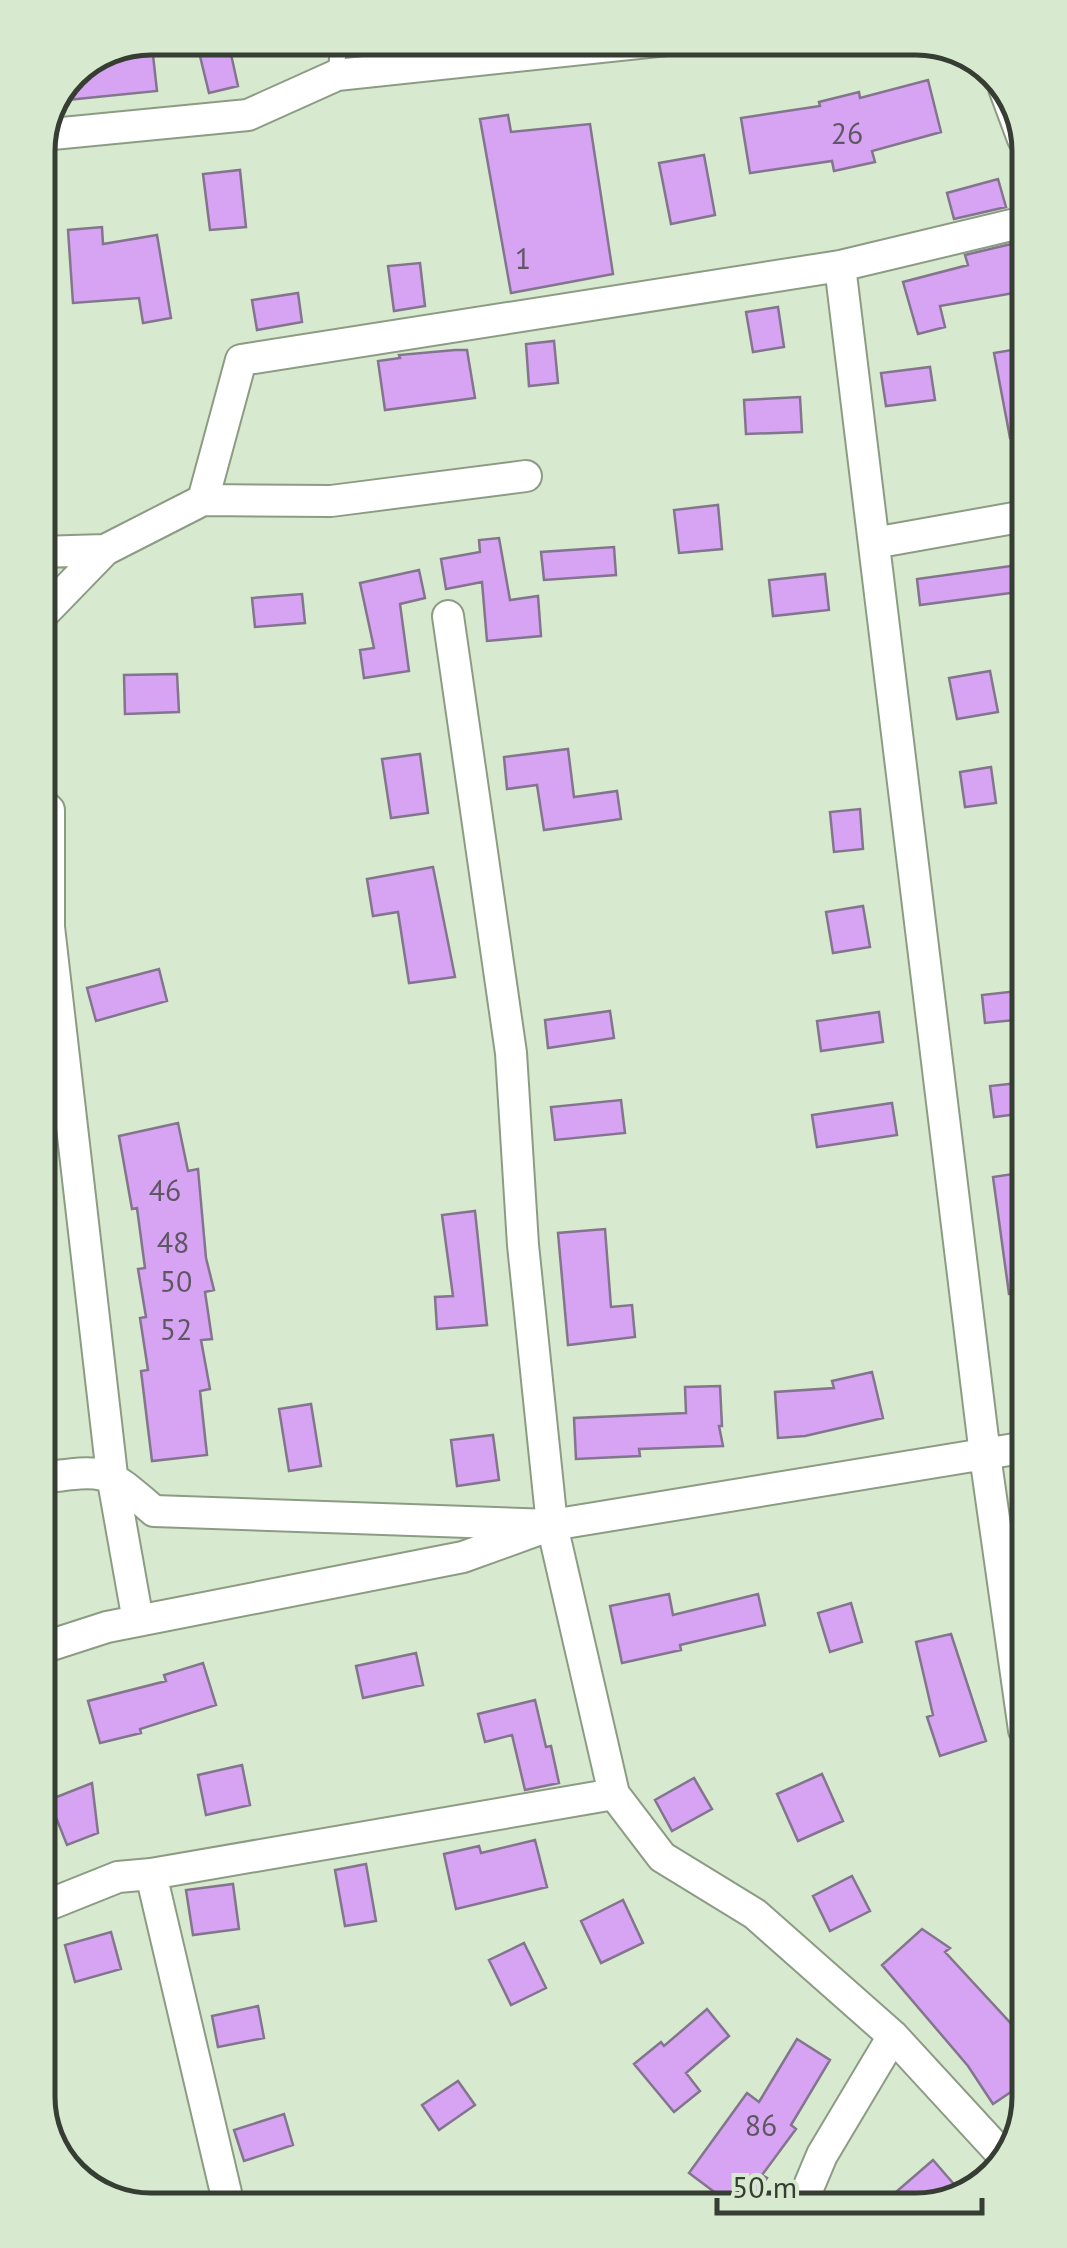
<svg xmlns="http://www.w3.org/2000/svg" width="1067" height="2248" viewBox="0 0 1067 2248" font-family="'PT Sans',sans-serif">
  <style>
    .building { fill: #d6a4f3; stroke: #83758d; stroke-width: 2.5 }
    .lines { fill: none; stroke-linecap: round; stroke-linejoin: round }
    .service-casing { stroke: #8c9c84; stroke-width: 19 }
    .minor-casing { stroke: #8c9c84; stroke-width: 34 }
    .service { stroke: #fff; stroke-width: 15 }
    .minor { stroke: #fff; stroke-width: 30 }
    .labels { text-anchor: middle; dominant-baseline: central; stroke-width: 10; stroke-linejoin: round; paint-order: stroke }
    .number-label { font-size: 30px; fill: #5e5763 }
    .rim { fill: none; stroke: #363d33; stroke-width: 5 }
  </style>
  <rect width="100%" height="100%" fill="#d7e9cf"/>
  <path class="building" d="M 229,45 L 238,86 L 209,93 L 199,52 Z
    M 152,46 L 157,91 L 57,101 L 71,70 L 123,49 Z
    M 928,80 L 941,132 L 872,151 L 875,162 L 834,171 L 832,161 L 750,173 L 741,118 L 820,106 L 819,102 L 859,92 L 860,98 Z
    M 508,115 L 511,132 L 590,124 L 613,274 L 511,293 L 480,119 Z
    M 704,155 L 715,215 L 671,224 L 659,163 Z
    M 240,170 L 246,227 L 210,230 L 203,174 Z
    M 998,179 L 1006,207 L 954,219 L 947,193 Z
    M 102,227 L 103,244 L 157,235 L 171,318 L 143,323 L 139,298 L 73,303 L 68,230 Z
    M 1011,244 L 1020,292 L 940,306 L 945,327 L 918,334 L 903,282 L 968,265 L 965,255 Z
    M 420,263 L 425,306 L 394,311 L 388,266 Z
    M 298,293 L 302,322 L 257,330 L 252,300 Z
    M 778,307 L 784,347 L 753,352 L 746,312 Z
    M 554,341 L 558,383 L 529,386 L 526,344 Z
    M 1024,348 L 1024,437 L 1010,438 L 994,353 Z
    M 455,350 L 467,350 L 475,398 L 385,410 L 378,361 L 400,358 L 399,355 Z
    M 930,367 L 935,400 L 886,406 L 881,373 Z
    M 800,397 L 802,432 L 746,434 L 744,400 Z
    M 718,505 L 722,549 L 679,553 L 674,510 Z
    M 499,538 L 510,600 L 538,596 L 541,636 L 487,641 L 482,582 L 446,589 L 441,559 L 480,552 L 479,540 Z
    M 614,547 L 616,575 L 544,580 L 541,552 Z
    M 1025,564 L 1025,591 L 920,605 L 917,579 Z
    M 419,570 L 425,598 L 400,604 L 409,671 L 364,678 L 360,650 L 374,648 L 360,583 Z
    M 825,574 L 829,610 L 773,616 L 769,580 Z
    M 302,594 L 305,623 L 255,627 L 252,598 Z
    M 990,671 L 998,712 L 957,719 L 949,678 Z
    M 177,674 L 179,712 L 125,714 L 124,675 Z
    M 568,749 L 574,797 L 617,791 L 621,819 L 544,830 L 537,785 L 507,789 L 504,757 Z
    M 420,754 L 428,813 L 391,818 L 382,759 Z
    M 991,767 L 996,803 L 965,807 L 960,772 Z
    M 860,809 L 863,849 L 834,852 L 830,812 Z
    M 433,867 L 455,977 L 409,983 L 398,912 L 373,916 L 367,879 Z
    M 863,906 L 870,947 L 833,953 L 826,912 Z
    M 159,969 L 167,1001 L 96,1021 L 87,988 Z
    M 1026,990 L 1026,1019 L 985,1023 L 982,995 Z
    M 610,1011 L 614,1038 L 548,1048 L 545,1020 Z
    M 879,1012 L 883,1042 L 821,1051 L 817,1021 Z
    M 1026,1082 L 1026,1113 L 994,1117 L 990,1086 Z
    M 621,1100 L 625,1133 L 555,1140 L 551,1107 Z
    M 892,1103 L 897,1135 L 817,1147 L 812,1115 Z
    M 178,1123 L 188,1171 L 198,1169 L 206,1258 L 214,1290 L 205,1292 L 212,1339 L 201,1340 L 210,1389 L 200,1391 L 207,1455 L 152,1461 L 141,1371 L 148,1370 L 140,1318 L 146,1317 L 138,1269 L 145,1268 L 137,1208 L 132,1209 L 119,1136 Z
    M 1026,1172 L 1027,1293 L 1009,1294 L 993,1177 Z
    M 475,1211 L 487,1325 L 437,1329 L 435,1297 L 453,1296 L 442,1215 Z
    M 605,1229 L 611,1307 L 632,1305 L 635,1337 L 568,1345 L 558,1233 Z
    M 872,1372 L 883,1418 L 805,1436 L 778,1438 L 775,1392 L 834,1388 L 832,1381 Z
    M 720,1386 L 722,1426 L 719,1426 L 723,1446 L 639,1449 L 640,1456 L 576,1459 L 574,1418 L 686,1413 L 685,1387 Z
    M 311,1404 L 321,1466 L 289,1471 L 279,1409 Z
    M 493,1435 L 499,1480 L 457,1486 L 451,1440 Z
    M 669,1594 L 673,1615 L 758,1594 L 765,1625 L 680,1645 L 681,1650 L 622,1663 L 610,1606 Z
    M 851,1603 L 862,1642 L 830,1652 L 818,1613 Z
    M 951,1634 L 986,1741 L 940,1756 L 927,1717 L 933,1715 L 916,1642 Z
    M 416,1653 L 423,1685 L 363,1698 L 356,1666 Z
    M 203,1663 L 216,1705 L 140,1729 L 141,1733 L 100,1743 L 88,1701 L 166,1681 L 164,1675 Z
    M 535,1700 L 546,1747 L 551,1746 L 559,1783 L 525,1790 L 512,1735 L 485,1742 L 478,1714 Z
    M 242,1765 L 250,1805 L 206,1815 L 198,1775 Z
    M 822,1774 L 843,1821 L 798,1841 L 777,1794 Z
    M 694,1778 L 712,1809 L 672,1831 L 655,1800 Z
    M 92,1783 L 98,1833 L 67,1845 L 49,1800 Z
    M 535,1840 L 547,1887 L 456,1909 L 444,1854 L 479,1846 L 481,1853 Z
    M 366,1864 L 376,1921 L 345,1926 L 335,1870 Z
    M 852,1876 L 870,1911 L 830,1931 L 813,1896 Z
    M 233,1884 L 239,1929 L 193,1935 L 186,1890 Z
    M 623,1900 L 643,1943 L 601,1963 L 581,1921 Z
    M 922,1929 L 950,1948 L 945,1952 L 1029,2043 L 1029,2080 L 993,2104 L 968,2066 L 882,1965 Z
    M 111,1932 L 121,1969 L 75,1982 L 65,1945 Z
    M 524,1943 L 546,1988 L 511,2005 L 489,1960 Z
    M 258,2006 L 264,2038 L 218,2047 L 212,2016 Z
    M 707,2009 L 729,2036 L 686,2073 L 700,2091 L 674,2112 L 634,2064 L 661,2042 L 664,2046 Z
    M 797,2039 L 830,2060 L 791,2125 L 796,2129 L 762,2175 L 767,2178 L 747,2206 L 733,2206 L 689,2173 L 747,2093 L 759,2102 Z
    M 458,2081 L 475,2105 L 439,2130 L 422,2105 Z
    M 284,2114 L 293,2145 L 244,2161 L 234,2130 Z
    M 933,2160 L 959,2190 L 942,2204 L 881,2205 Z"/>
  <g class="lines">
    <defs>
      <path id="service" d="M 337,75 L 338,38"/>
      <path id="minor" d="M 1004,88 L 1023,139
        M 42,135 L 248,115 L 337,75 L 686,38
        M 840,266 L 985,1455 L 1024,1730 L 1028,1737
        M 203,500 L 331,501 L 526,476
        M 874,543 L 1025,516
        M 39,552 L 105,550 L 203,500 L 241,360 L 840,266 L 1024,222
        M 448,616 L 511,1053 L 523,1245 L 552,1525 L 614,1794 L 662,1857 L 755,1914 L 893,2036 L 1008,2161
        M 39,618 L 105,550
        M 40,801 L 49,810 L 49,927 L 112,1475 L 138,1621
        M 42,1478 C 107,1469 105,1469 154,1511 L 552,1525 L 1027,1447
        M 42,1648 L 107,1627 L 463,1557 L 535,1531
        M 151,1874 L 230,2210
        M 43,1907 L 118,1877 L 151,1874 L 614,1794
        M 801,2205 L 822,2155 L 893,2036"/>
    </defs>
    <use href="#service" class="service-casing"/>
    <use href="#minor" class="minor-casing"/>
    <use href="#service" class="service"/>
    <use href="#minor" class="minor"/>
  </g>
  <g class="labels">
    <g class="number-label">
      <text x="847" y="132">26</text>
      <text x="523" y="257">1</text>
      <text x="165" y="1189">46</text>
      <text x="173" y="1241">48</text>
      <text x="176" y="1280">50</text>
      <text x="176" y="1328">52</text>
      <text x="761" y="2124">86</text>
    </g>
  </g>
  <path d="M0 0H1067V2248H0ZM151 55H916A96 96 0 0 1 1012 151V2097A96 96 0 0 1 916 2193H151A96 96 0 0 1 55 2097V151A96 96 0 0 1 151 55Z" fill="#d7e9cf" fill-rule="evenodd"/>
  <path class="rim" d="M151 55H916A96 96 0 0 1 1012 151V2097A96 96 0 0 1 916 2193H151A96 96 0 0 1 55 2097V151A96 96 0 0 1 151 55Z"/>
  <path d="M717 2198v15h265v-15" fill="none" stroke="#363d33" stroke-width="5"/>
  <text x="732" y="2198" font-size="30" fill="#363d33" stroke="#d7e9cf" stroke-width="8" paint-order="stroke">50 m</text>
</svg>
